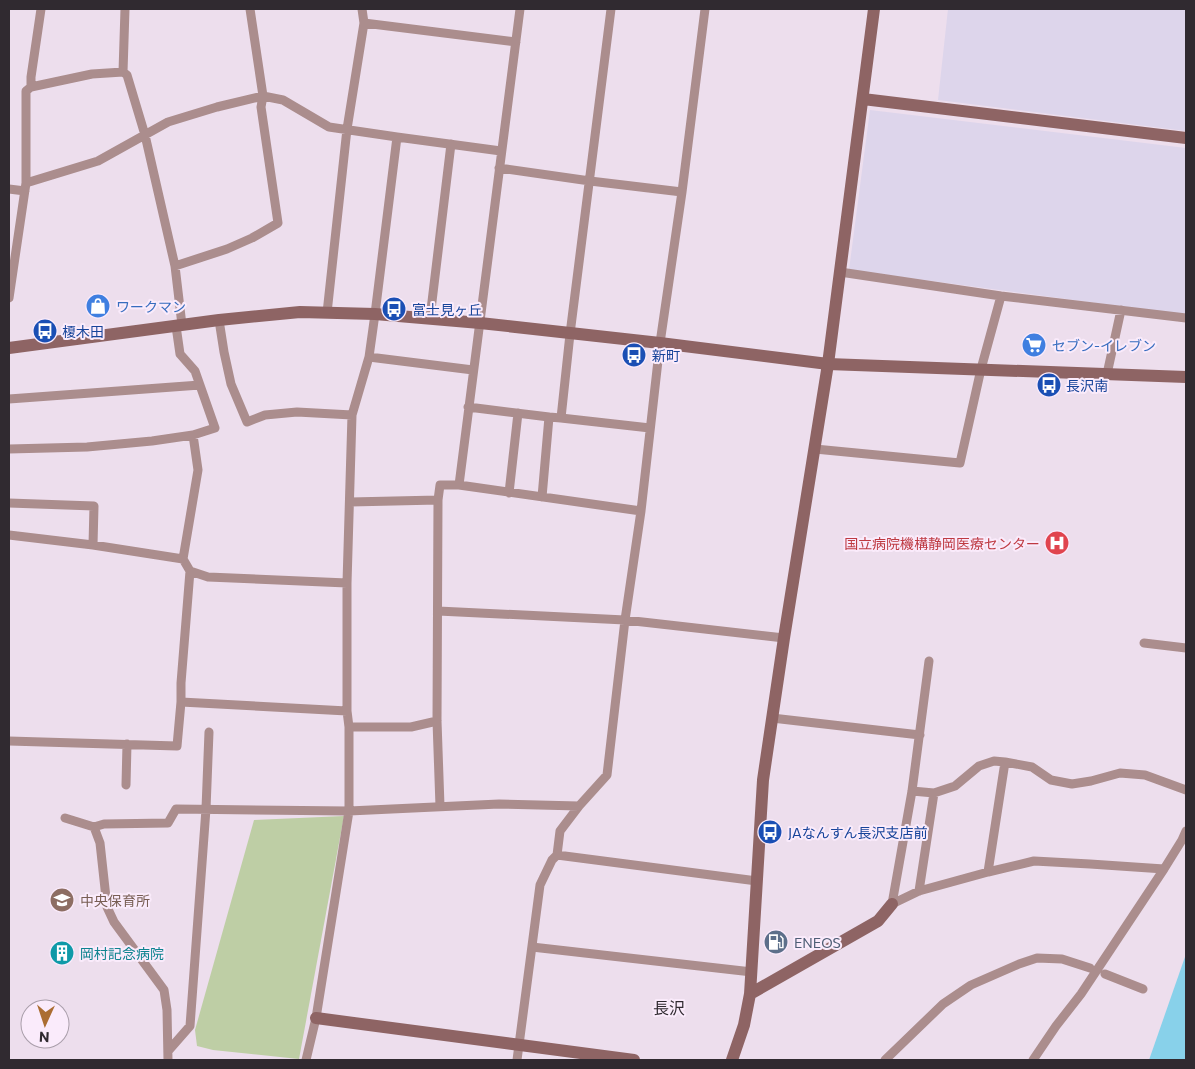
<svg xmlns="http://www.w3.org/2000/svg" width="1195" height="1069" viewBox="0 0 1195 1069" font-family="Commissioner,'Noto Sans JP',sans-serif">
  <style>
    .industrial { fill: #ddd5eb }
    .green { fill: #becea5 }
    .water { fill: #88d1ea }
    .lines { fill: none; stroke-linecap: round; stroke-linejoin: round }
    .street { stroke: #ab8d8d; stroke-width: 9 }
    .secondary { stroke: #8e6464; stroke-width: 12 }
    .labels { text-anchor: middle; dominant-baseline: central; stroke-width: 4; stroke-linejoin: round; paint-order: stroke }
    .shop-label { font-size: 14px; fill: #366cbe; stroke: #faebfb; text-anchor: start }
    .transit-label { font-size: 14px; fill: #164399; stroke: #faebfb; text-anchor: start }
    .health-label { font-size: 14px; fill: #be3a42; stroke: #faebfb; text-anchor: end }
    .education-label { font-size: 14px; fill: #785e54; stroke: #faebfb; text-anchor: start }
    .service-label { font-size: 14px; fill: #4e5e75; stroke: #faebfb; text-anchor: start }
    .culture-label { font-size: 14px; fill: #0d838f; stroke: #faebfb; text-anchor: start }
    .quarter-label { font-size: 16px; fill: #302a30; stroke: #faebfb }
  </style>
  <rect width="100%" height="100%" fill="#eddeed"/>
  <path class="industrial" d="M 948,9 L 1186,9 L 1186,131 L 938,100 Z
    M 870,110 L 1186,148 L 1186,315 L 849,270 Z"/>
  <path class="green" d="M 344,816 L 299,1059 L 213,1050 L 197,1046 L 195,1030 L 254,820 Z"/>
  <path class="water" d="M 1186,954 L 1186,1060 L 1149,1060 Z"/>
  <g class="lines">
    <path class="street" d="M 125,9 L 123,72 L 127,75 L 145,135 L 175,266 L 182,325
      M 250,9 L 263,96 L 283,100 L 329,127 L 397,137 L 501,151
      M 611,9 L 570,334 L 561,418 L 650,428
      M 364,23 L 516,42
      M 31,87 L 92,74 L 123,72
      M 499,168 L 590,181 L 682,192
      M 26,183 L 98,161 L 168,122 L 217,107 L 263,96 L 261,107 L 278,223 L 252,238 L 227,249 L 175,266
      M 9,189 L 25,191
      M 840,272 L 1001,296 L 1186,318
      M 9,298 L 26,183 L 26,91 L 31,87 L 31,77 L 41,9
      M 327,313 L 347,129 L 364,23 L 362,9
      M 430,318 L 451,144
      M 219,320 L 224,352 L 231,384 L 247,422 L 265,415 L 297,412 L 352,415
      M 176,326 L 180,354 L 195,371 L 215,428 L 193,435 L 198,470 L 183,559
      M 369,357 L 473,370
      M 1107,374 L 1121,310
      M 9,399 L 200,385
      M 468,407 L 549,417
      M 9,449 L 87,447 L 152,441 L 193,435
      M 815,449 L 960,463 L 981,369 L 1001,296
      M 459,485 L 641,511
      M 509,493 L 518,413
      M 542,497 L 549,417 L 561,418
      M 350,502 L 438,500
      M 9,503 L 94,506 L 93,545
      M 9,535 L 93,545 L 183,559 L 190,571 L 208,577 L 347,583
      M 438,611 L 625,620 L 784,638
      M 1144,643 L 1186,648
      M 181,702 L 181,683 L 190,571
      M 772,718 L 920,735
      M 349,727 L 411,727 L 437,721
      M 9,741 L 177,746 L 181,702 L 347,711
      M 126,785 L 127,744
      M 912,791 L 934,793 L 955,786 L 979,766 L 994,761 L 1005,762
      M 440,806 L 437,721 L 438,500 L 440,485 L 459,485 L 520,9
      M 65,818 L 94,827 L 100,843 L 107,907 L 114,922 L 164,990 L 167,1010 L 168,1060
      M 94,827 L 104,824 L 168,823 L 176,809 L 349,811 L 499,804 L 579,806
      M 557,855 L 757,881
      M 988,872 L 1005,762 L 1032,767 L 1051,780 L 1072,784 L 1091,781 L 1120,773 L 1145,775 L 1186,790
      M 919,891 L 934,793
      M 892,904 L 919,891 L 988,872 L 1034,861 L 1090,864 L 1164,869
      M 892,904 L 912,791 L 929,661
      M 532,947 L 752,972
      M 1105,974 L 1143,989
      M 169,1050 L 190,1026 L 206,809 L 209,732
      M 306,1060 L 316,1018 L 349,811 L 349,727 L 347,711 L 347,583 L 352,415 L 369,357 L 375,314 L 397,137
      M 517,1060 L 540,885 L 552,860 L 557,855 L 560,831 L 579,806 L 607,775 L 625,620 L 641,511 L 660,343 L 682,192 L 705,9
      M 885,1060 L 943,1004 L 971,985 L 1019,964 L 1037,958 L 1062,959 L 1090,968
      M 1033,1060 L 1056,1026 L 1081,994 L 1164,869 L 1182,840 L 1186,831"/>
    <path class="secondary" d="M 863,99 L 1186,138
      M 9,348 L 219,320 L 300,312 L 375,314 L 480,323 L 660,343 L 828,364 L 1186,377
      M 750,994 L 878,921 L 892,904
      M 316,1018 L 634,1060
      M 732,1060 L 744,1025 L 750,994 L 763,780 L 784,638 L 828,364 L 874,9"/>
  </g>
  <defs>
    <symbol id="shop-disc" viewBox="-11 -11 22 22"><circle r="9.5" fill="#3f7fe0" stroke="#faebfb"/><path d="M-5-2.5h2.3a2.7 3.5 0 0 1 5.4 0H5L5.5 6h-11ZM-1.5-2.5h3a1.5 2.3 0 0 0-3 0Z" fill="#fff"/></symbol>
    <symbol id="bus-disc" viewBox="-11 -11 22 22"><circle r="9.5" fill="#1a4fb4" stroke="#faebfb"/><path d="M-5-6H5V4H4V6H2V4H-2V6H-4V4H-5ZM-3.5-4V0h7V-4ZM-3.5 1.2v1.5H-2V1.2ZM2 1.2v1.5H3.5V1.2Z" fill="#fff"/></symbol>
    <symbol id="supermarket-disc" viewBox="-11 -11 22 22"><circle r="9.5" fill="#3f7fe0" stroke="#faebfb"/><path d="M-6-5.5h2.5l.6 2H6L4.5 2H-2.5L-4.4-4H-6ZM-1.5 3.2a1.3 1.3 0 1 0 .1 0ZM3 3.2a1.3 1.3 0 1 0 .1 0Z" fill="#fff"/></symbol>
    <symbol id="hospital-disc" viewBox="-11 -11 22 22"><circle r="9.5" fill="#e0444e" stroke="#faebfb"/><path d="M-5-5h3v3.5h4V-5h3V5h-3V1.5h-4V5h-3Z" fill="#fff"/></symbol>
    <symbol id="school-disc" viewBox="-11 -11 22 22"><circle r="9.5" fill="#8d6e63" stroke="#faebfb"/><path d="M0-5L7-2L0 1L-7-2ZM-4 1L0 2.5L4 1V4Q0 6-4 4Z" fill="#fff"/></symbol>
    <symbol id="fuel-disc" viewBox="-11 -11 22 22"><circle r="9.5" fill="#5c6f8a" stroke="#faebfb"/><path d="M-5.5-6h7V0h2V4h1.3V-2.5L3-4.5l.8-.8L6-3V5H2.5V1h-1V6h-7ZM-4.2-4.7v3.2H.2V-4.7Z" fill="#fff"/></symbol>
    <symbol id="building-disc" viewBox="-11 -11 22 22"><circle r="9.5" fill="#0f9aa8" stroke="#faebfb"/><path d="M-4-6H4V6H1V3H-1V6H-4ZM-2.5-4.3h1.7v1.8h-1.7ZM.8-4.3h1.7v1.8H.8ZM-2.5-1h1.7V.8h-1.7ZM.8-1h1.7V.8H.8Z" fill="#fff"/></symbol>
  </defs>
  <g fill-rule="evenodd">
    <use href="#shop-disc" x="84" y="292" width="28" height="28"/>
    <use href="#bus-disc" x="380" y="295" width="28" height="28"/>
    <use href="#bus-disc" x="31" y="317" width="28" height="28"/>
    <use href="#supermarket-disc" x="1020" y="331" width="28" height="28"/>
    <use href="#bus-disc" x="620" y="341" width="28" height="28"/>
    <use href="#bus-disc" x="1035" y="371" width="28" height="28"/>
    <use href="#hospital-disc" x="1043" y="529" width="28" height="28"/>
    <use href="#bus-disc" x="756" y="818" width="28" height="28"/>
    <use href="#school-disc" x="48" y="886" width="28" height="28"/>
    <use href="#fuel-disc" x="762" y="928" width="28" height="28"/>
    <use href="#building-disc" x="48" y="939" width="28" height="28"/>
  </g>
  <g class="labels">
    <g class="shop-label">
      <text x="116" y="306">ワークマン</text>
      <text x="1052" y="345">セブン-イレブン</text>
    </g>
    <g class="transit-label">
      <text x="412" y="309">富士見ヶ丘</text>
      <text x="62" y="331">榎木田</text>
      <text x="652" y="355">新町</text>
      <text x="1066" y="385">長沢南</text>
      <text x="788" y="832">JAなんすん長沢支店前</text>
    </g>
    <g class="health-label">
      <text x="1040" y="543">国立病院機構静岡医療センター</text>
    </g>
    <g class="education-label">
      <text x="80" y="900">中央保育所</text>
    </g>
    <g class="service-label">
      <text x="794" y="942">ENEOS</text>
    </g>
    <g class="culture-label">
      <text x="80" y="953">岡村記念病院</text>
    </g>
    <g class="quarter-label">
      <text x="669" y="1007">長沢</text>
    </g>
  </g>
  <rect width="1195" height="1069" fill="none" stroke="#302a30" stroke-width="20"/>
  <g transform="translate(45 1024) rotate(183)"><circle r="24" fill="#faebfb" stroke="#a99eaa"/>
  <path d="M0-4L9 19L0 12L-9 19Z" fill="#ab6d32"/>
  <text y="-8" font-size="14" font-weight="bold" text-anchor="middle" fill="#302a30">N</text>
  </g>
</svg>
